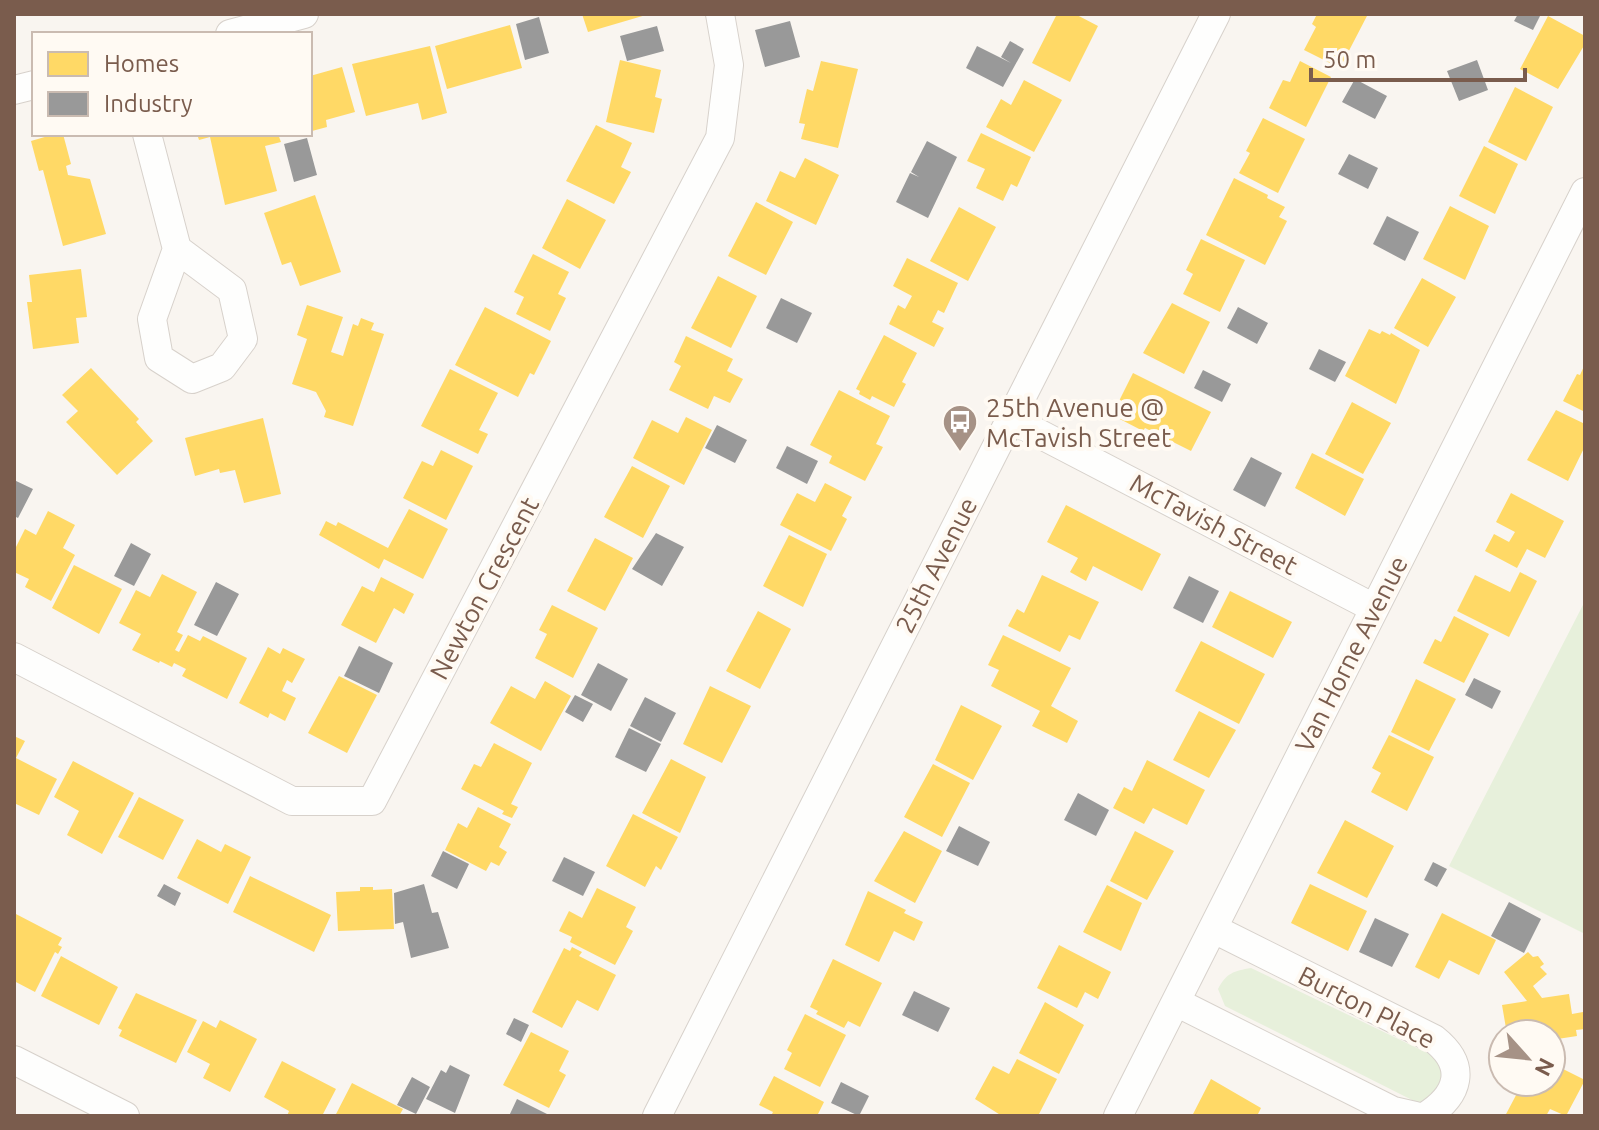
<svg xmlns="http://www.w3.org/2000/svg" width="1599" height="1130" viewBox="0 0 1599 1130" font-family="Ubuntu,sans-serif">
  <style>
    .green { fill: #e7f0db }
    .homes { fill: #ffd966 }
    .industry { fill: #999 }
    .lines { fill: none; stroke-linecap: round; stroke-linejoin: round }
    .minor-casing { stroke: #d7d1cb; stroke-width: 30 }
    .minor { stroke: #fefefd; stroke-width: 28 }
    .labels { text-anchor: middle; dominant-baseline: central; stroke-width: 8; stroke-linejoin: round; paint-order: stroke }
    .poi-label { font-size: 26px; fill: #7a5c4d; stroke: #fffaf3; text-anchor: start }
    .street-label { font-size: 26px; fill: #7a5c4d; stroke: #fffaf3 }
  </style>
  <rect width="100%" height="100%" fill="#f9f5f0"/>
  <path class="green" d="M 1585,601 L 1585,934 L 1449,866 Z
    M 1251,968 L 1442,1060 L 1447,1071 L 1431,1100 L 1418,1103 L 1225,1006 L 1218,989 C 1226,973 1234,971 1251,968 Z"/>
  <path class="homes" d="M 582,14 L 646,14 L 646,15 L 588,32 Z
    M 1057,14 L 1075,14 L 1098,26 L 1070,82 L 1032,63 Z
    M 1317,14 L 1368,14 L 1340,68 L 1304,50 L 1316,27 L 1312,24 Z
    M 1548,16 L 1585,36 L 1585,44 L 1558,89 L 1520,69 Z
    M 510,25 L 522,68 L 447,89 L 435,46 Z
    M 430,46 L 447,113 L 422,120 L 418,103 L 366,116 L 352,64 Z
    M 620,60 L 661,70 L 655,97 L 662,99 L 654,133 L 606,122 Z
    M 821,61 L 858,69 L 838,148 L 801,139 L 805,124 L 799,123 L 807,89 L 813,91 Z
    M 1300,61 L 1331,77 L 1306,127 L 1269,108 L 1283,80 L 1290,82 Z
    M 342,67 L 355,112 L 326,120 L 327,127 L 312,131 L 310,76 Z
    M 1024,80 L 1062,100 L 1034,152 L 986,127 L 1001,99 L 1011,105 Z
    M 1515,87 L 1553,107 L 1526,161 L 1488,142 Z
    M 1263,118 L 1305,139 L 1278,193 L 1239,173 L 1250,153 L 1246,151 Z
    M 596,125 L 632,143 L 621,167 L 631,172 L 614,204 L 566,181 Z
    M 981,133 L 1031,157 L 1017,187 L 1011,184 L 1003,201 L 976,188 L 985,169 L 967,161 Z
    M 55,134 L 63,134 L 71,164 L 66,166 L 68,175 L 90,179 L 106,234 L 63,246 L 43,170 L 39,171 L 31,141 Z
    M 197,134 L 278,134 L 281,142 L 265,146 L 277,191 L 225,205 L 210,137 L 199,140 Z
    M 1484,146 L 1518,164 L 1495,214 L 1459,196 Z
    M 805,158 L 839,175 L 816,225 L 766,201 L 780,171 L 795,178 Z
    M 1234,178 L 1268,195 L 1267,198 L 1285,207 L 1279,217 L 1287,221 L 1265,265 L 1206,235 Z
    M 315,195 L 341,272 L 300,286 L 291,262 L 282,265 L 264,213 Z
    M 567,199 L 606,220 L 580,269 L 542,248 Z
    M 756,202 L 793,222 L 766,275 L 728,256 Z
    M 1450,206 L 1489,226 L 1465,280 L 1423,259 Z
    M 959,207 L 996,227 L 968,281 L 930,261 Z
    M 1201,239 L 1245,260 L 1220,312 L 1183,294 L 1193,274 L 1186,270 Z
    M 533,254 L 569,272 L 558,294 L 566,298 L 550,331 L 516,314 L 524,297 L 514,292 Z
    M 907,258 L 958,283 L 944,313 L 938,310 L 932,322 L 944,328 L 934,347 L 889,324 L 898,305 L 905,309 L 912,296 L 893,286 Z
    M 81,269 L 87,317 L 76,318 L 79,343 L 33,349 L 27,302 L 32,302 L 29,275 Z
    M 718,276 L 757,296 L 731,348 L 691,328 Z
    M 1422,278 L 1456,297 L 1428,347 L 1394,328 Z
    M 1172,303 L 1210,322 L 1184,374 L 1143,353 Z
    M 307,305 L 343,317 L 331,352 L 343,356 L 353,324 L 358,326 L 361,318 L 374,323 L 371,330 L 384,334 L 353,426 L 324,417 L 326,411 L 316,392 L 292,384 L 307,339 L 297,335 Z
    M 485,307 L 551,341 L 534,375 L 530,373 L 518,397 L 455,365 Z
    M 1369,329 L 1380,334 L 1382,331 L 1390,335 L 1391,333 L 1420,350 L 1396,404 L 1345,376 Z
    M 884,335 L 917,353 L 902,382 L 906,384 L 894,407 L 872,396 L 870,400 L 859,394 L 860,391 L 856,389 Z
    M 686,336 L 733,359 L 727,371 L 743,379 L 730,403 L 714,396 L 708,409 L 669,390 L 681,366 L 674,362 Z
    M 1585,364 L 1585,412 L 1563,401 L 1577,374 L 1580,375 Z
    M 91,368 L 139,419 L 136,422 L 153,441 L 117,475 L 66,422 L 78,411 L 62,395 Z
    M 450,369 L 498,393 L 479,430 L 488,434 L 478,454 L 421,426 Z
    M 1133,373 L 1211,412 L 1191,451 L 1145,428 L 1143,431 L 1112,415 Z
    M 839,390 L 890,416 L 876,444 L 883,447 L 865,481 L 829,463 L 832,456 L 810,445 Z
    M 1352,402 L 1391,423 L 1363,474 L 1325,454 Z
    M 1556,410 L 1585,424 L 1585,446 L 1568,481 L 1527,460 Z
    M 686,417 L 712,430 L 684,485 L 633,458 L 652,420 L 678,433 Z
    M 263,418 L 281,494 L 244,503 L 235,470 L 220,473 L 219,469 L 195,476 L 185,438 Z
    M 441,450 L 473,466 L 446,520 L 403,498 L 422,461 L 433,466 Z
    M 1312,453 L 1364,479 L 1345,516 L 1295,488 Z
    M 632,466 L 670,486 L 643,538 L 604,517 Z
    M 825,483 L 852,497 L 842,516 L 847,519 L 831,551 L 780,525 L 797,493 L 815,502 Z
    M 1511,493 L 1564,521 L 1545,558 L 1527,549 L 1517,568 L 1485,551 L 1494,534 L 1509,542 L 1515,532 L 1496,522 Z
    M 1066,505 L 1161,554 L 1142,591 L 1093,566 L 1086,581 L 1070,572 L 1078,558 L 1047,542 Z
    M 409,509 L 448,529 L 423,579 L 384,559 L 379,569 L 319,535 L 326,521 L 336,526 L 338,522 L 388,548 Z
    M 48,511 L 75,525 L 63,548 L 75,555 L 51,601 L 25,587 L 29,579 L 14,572 L 14,551 L 25,529 L 36,535 Z
    M 789,535 L 827,554 L 803,607 L 763,586 Z
    M 595,538 L 633,558 L 605,611 L 567,591 Z
    M 74,565 L 122,589 L 99,634 L 52,608 Z
    M 1520,572 L 1537,581 L 1509,637 L 1457,611 L 1475,575 L 1510,592 Z
    M 162,574 L 197,592 L 177,632 L 183,635 L 175,650 L 179,652 L 188,635 L 200,641 L 203,636 L 247,658 L 227,699 L 182,676 L 186,669 L 174,663 L 172,667 L 160,661 L 159,663 L 132,650 L 141,634 L 119,623 L 136,590 L 150,597 Z
    M 1042,575 L 1099,602 L 1080,640 L 1069,635 L 1060,652 L 1008,626 L 1017,609 L 1024,613 Z
    M 381,577 L 414,594 L 404,614 L 394,608 L 376,643 L 341,625 L 362,586 L 374,592 Z
    M 1230,591 L 1292,622 L 1273,658 L 1212,627 Z
    M 552,605 L 598,628 L 573,678 L 535,658 L 547,634 L 539,630 Z
    M 758,611 L 791,629 L 760,689 L 726,671 Z
    M 1454,616 L 1489,634 L 1464,683 L 1423,663 L 1435,639 L 1441,642 Z
    M 1003,635 L 1071,668 L 1051,706 L 1078,721 L 1067,743 L 1032,726 L 1040,711 L 991,686 L 999,670 L 988,665 Z
    M 1201,641 L 1265,674 L 1239,724 L 1175,691 Z
    M 268,647 L 280,654 L 283,648 L 305,659 L 292,683 L 287,680 L 282,691 L 296,698 L 285,721 L 270,713 L 268,718 L 239,703 Z
    M 339,676 L 377,695 L 347,753 L 308,733 Z
    M 1416,679 L 1456,699 L 1429,751 L 1391,732 Z
    M 545,681 L 571,696 L 541,751 L 490,723 L 511,686 L 535,699 Z
    M 710,686 L 751,706 L 722,763 L 683,744 Z
    M 961,705 L 1002,726 L 973,780 L 935,760 Z
    M 1199,711 L 1236,730 L 1209,778 L 1173,760 Z
    M 1389,735 L 1434,757 L 1407,811 L 1371,792 L 1381,773 L 1372,768 Z
    M 14,736 L 25,741 L 16,758 L 57,779 L 39,815 L 14,803 Z
    M 494,743 L 532,763 L 511,804 L 518,807 L 512,818 L 502,814 L 504,811 L 461,789 L 474,764 L 481,767 Z
    M 671,759 L 706,777 L 680,833 L 642,813 Z
    M 1147,760 L 1205,790 L 1187,825 L 1153,808 L 1144,824 L 1113,808 L 1124,787 L 1132,791 Z
    M 73,761 L 134,793 L 102,854 L 67,835 L 79,811 L 54,797 Z
    M 933,764 L 970,783 L 942,837 L 904,817 Z
    M 139,797 L 184,820 L 163,860 L 118,837 Z
    M 478,807 L 511,824 L 499,847 L 507,852 L 499,866 L 491,862 L 486,871 L 445,850 L 458,823 L 467,828 Z
    M 633,814 L 678,837 L 661,870 L 656,866 L 645,887 L 606,866 Z
    M 1345,820 L 1394,846 L 1367,898 L 1317,873 Z
    M 904,831 L 942,851 L 915,903 L 874,881 Z
    M 1135,831 L 1174,851 L 1147,900 L 1110,881 Z
    M 197,839 L 221,852 L 225,844 L 251,857 L 228,904 L 177,878 Z
    M 250,876 L 331,915 L 314,952 L 233,912 Z
    M 1310,884 L 1367,911 L 1348,951 L 1291,923 Z
    M 1107,885 L 1142,903 L 1121,951 L 1083,932 Z
    M 360,887 L 373,887 L 373,890 L 392,889 L 394,929 L 338,931 L 336,892 L 360,891 Z
    M 597,888 L 636,907 L 626,927 L 633,931 L 615,965 L 570,942 L 572,937 L 559,931 L 569,911 L 582,918 Z
    M 868,891 L 906,910 L 904,913 L 923,922 L 914,941 L 894,931 L 879,962 L 845,945 Z
    M 14,913 L 62,938 L 58,945 L 62,947 L 58,954 L 55,952 L 35,992 L 14,981 Z
    M 1442,913 L 1496,940 L 1479,975 L 1449,960 L 1439,979 L 1415,967 Z
    M 1059,945 L 1111,972 L 1098,999 L 1085,992 L 1077,1008 L 1037,988 Z
    M 572,947 L 582,952 L 579,956 L 616,975 L 598,1011 L 577,1000 L 562,1028 L 532,1012 L 564,948 L 570,951 Z
    M 1528,952 L 1533,957 L 1538,956 L 1544,964 L 1540,967 L 1547,974 L 1533,986 L 1542,998 L 1569,994 L 1572,1014 L 1583,1012 L 1585,1029 L 1576,1030 L 1577,1036 L 1551,1040 L 1551,1034 L 1507,1034 L 1502,1005 L 1527,1001 L 1504,972 Z
    M 61,956 L 118,987 L 99,1025 L 41,996 Z
    M 833,959 L 882,983 L 860,1027 L 848,1021 L 844,1028 L 816,1014 L 818,1011 L 810,1007 Z
    M 136,993 L 197,1020 L 176,1063 L 119,1036 L 122,1030 L 118,1028 Z
    M 1045,1002 L 1084,1025 L 1059,1074 L 1019,1053 Z
    M 805,1014 L 846,1035 L 820,1087 L 784,1069 L 792,1053 L 787,1050 Z
    M 220,1020 L 257,1039 L 230,1092 L 203,1078 L 210,1064 L 187,1052 L 203,1021 L 216,1028 Z
    M 531,1032 L 569,1051 L 559,1071 L 566,1075 L 549,1108 L 503,1085 Z
    M 1017,1059 L 1057,1079 L 1038,1116 L 1002,1116 L 975,1099 L 993,1066 L 1009,1074 Z
    M 282,1061 L 336,1089 L 322,1116 L 287,1116 L 289,1111 L 264,1097 Z
    M 1551,1063 L 1585,1080 L 1566,1116 L 1550,1109 L 1546,1116 L 1505,1116 L 1523,1082 L 1551,1082 Z
    M 774,1076 L 824,1102 L 817,1116 L 771,1116 L 773,1112 L 759,1105 Z
    M 1211,1079 L 1261,1108 L 1257,1116 L 1192,1116 Z
    M 352,1083 L 403,1109 L 399,1116 L 335,1116 Z"/>
  <path class="industry" d="M 1518,14 L 1541,14 L 1533,30 L 1514,21 Z
    M 539,17 L 549,53 L 525,60 L 516,24 Z
    M 790,21 L 800,57 L 765,67 L 755,30 Z
    M 657,26 L 664,51 L 627,61 L 620,36 Z
    M 1010,41 L 1024,49 L 1003,87 L 966,68 L 977,46 L 1011,63 L 1001,57 Z
    M 1477,60 L 1488,90 L 1459,101 L 1447,71 Z
    M 1355,79 L 1387,96 L 1375,119 L 1342,102 Z
    M 307,138 L 317,175 L 294,182 L 284,144 Z
    M 927,141 L 957,157 L 928,218 L 896,202 L 910,173 L 919,177 L 911,172 Z
    M 1349,154 L 1378,168 L 1368,189 L 1338,174 Z
    M 1387,216 L 1419,232 L 1405,261 L 1373,244 Z
    M 781,298 L 812,313 L 797,343 L 766,328 Z
    M 1238,307 L 1268,323 L 1257,344 L 1227,328 Z
    M 1319,349 L 1346,362 L 1335,382 L 1309,369 Z
    M 1203,370 L 1231,384 L 1222,402 L 1194,388 Z
    M 717,425 L 747,440 L 735,463 L 705,448 Z
    M 787,446 L 818,461 L 807,484 L 776,468 Z
    M 1251,457 L 1282,473 L 1265,507 L 1233,490 Z
    M 14,480 L 33,489 L 18,518 L 14,516 Z
    M 656,533 L 684,547 L 662,586 L 632,569 Z
    M 131,543 L 151,554 L 134,586 L 114,576 Z
    M 1189,576 L 1219,591 L 1203,623 L 1173,608 Z
    M 216,582 L 239,594 L 217,636 L 194,625 Z
    M 359,646 L 393,663 L 379,693 L 344,676 Z
    M 598,663 L 628,679 L 611,711 L 581,695 Z
    M 1474,678 L 1501,691 L 1492,709 L 1465,695 Z
    M 575,695 L 593,704 L 583,722 L 565,712 Z
    M 645,697 L 676,713 L 661,742 L 630,726 Z
    M 629,728 L 661,744 L 646,772 L 615,757 Z
    M 1078,793 L 1109,810 L 1096,836 L 1064,820 Z
    M 959,826 L 990,842 L 978,866 L 946,851 Z
    M 443,851 L 469,864 L 457,889 L 431,876 Z
    M 564,857 L 595,872 L 583,896 L 552,881 Z
    M 1433,862 L 1447,869 L 1437,887 L 1424,880 Z
    M 164,884 L 181,893 L 175,906 L 157,896 Z
    M 424,884 L 432,913 L 438,912 L 449,948 L 411,958 L 403,922 L 395,924 L 394,893 Z
    M 1509,902 L 1541,919 L 1524,953 L 1491,936 Z
    M 1375,918 L 1409,934 L 1392,967 L 1359,952 Z
    M 914,991 L 950,1008 L 938,1032 L 902,1015 Z
    M 514,1018 L 529,1025 L 521,1042 L 506,1034 Z
    M 450,1065 L 470,1075 L 455,1113 L 426,1099 L 441,1070 L 446,1073 Z
    M 412,1077 L 430,1087 L 416,1114 L 397,1105 Z
    M 841,1082 L 869,1096 L 859,1116 L 831,1103 Z
    M 517,1099 L 551,1116 L 509,1116 Z"/>
  <g class="lines">
    <defs>
      <path id="minor" d="M 230,34 L 304,14
        M 14,90 L 34,85
        M 147,134 L 177,249 L 152,319 L 159,358 L 192,379 L 222,367 L 243,339 L 232,290 L 177,249
        M 1011,419 L 1374,608
        M 14,657 L 292,801 L 372,801 L 720,138 L 729,65 L 720,14
        M 1214,929 L 1434,1039 C 1468,1066 1459,1095 1426,1116
        M 1176,1002 L 1393,1111 L 1415,1116
        M 14,1060 L 125,1116
        M 657,1116 L 1216,14
        M 1118,1116 L 1585,192"/>
    </defs>
    <use href="#minor" class="minor-casing"/>
    <use href="#minor" class="minor"/>
  </g>
  <defs>
    <symbol id="bus-pin" viewBox="-11 -11 22 30"><path d="M0 17L-7.5 6A9.5 9.5 0 1 1 7.5 6Z" fill="#a69286" stroke="#fffaf3"/><path d="M-5-6H5V4H4V6H2V4H-2V6H-4V4H-5ZM-3.5-4V0h7V-4ZM-3.5 1.2v1.5H-2V1.2ZM2 1.2v1.5H3.5V1.2Z" fill="#fff"/></symbol>
  </defs>
  <g fill-rule="evenodd">
    <use href="#bus-pin" x="940" y="402" width="40" height="54"/>
  </g>
  <g class="labels">
    <g class="poi-label">
      <text x="986" y="407">25th Avenue @<tspan x="986" dy="30">McTavish Street</tspan></text>
    </g>
    <g class="street-label">
      <text transform="translate(1214 524) rotate(28)">McTavish Street</text>
      <text transform="translate(936 565) rotate(-63)">25th Avenue</text>
      <text transform="translate(484 588) rotate(-62)">Newton Crescent</text>
      <text transform="translate(1351 654) rotate(-63)">Van Horne Avenue</text>
      <text transform="translate(1367 1007) rotate(27)">Burton Place</text>
    </g>
  </g>
  <rect width="1599" height="1130" fill="none" stroke="#7a5c4d" stroke-width="32"/>
  <rect x="32" y="32" width="280" height="104" fill="#fffaf3" stroke="#cabbb1" stroke-width="2"/>
  <rect x="48" y="52" width="40" height="24" fill="#ffd966" stroke="#cabbb1" stroke-width="2"/>
  <text x="104" y="72" font-size="24" fill="#7a5c4d">Homes</text>
  <rect x="48" y="92" width="40" height="24" fill="#999999" stroke="#cabbb1" stroke-width="2"/>
  <text x="104" y="112" font-size="24" fill="#7a5c4d">Industry</text>
  <g transform="translate(1527 1058) rotate(117)"><circle r="38" fill="#fffaf3" stroke="#cabbb1" stroke-width="2"/>
  <path d="M0-6L14 30L0 20L-14 30Z" fill="#a69286"/>
  <text y="-12" font-size="22" font-weight="bold" text-anchor="middle" fill="#7a5c4d">N</text>
  </g>
  <path d="M1311 68v12h214v-12" fill="none" stroke="#7a5c4d" stroke-width="4"/>
  <text x="1323" y="68" font-size="24" fill="#7a5c4d" stroke="#fffaf3" stroke-width="6" paint-order="stroke">50 m</text>
</svg>
